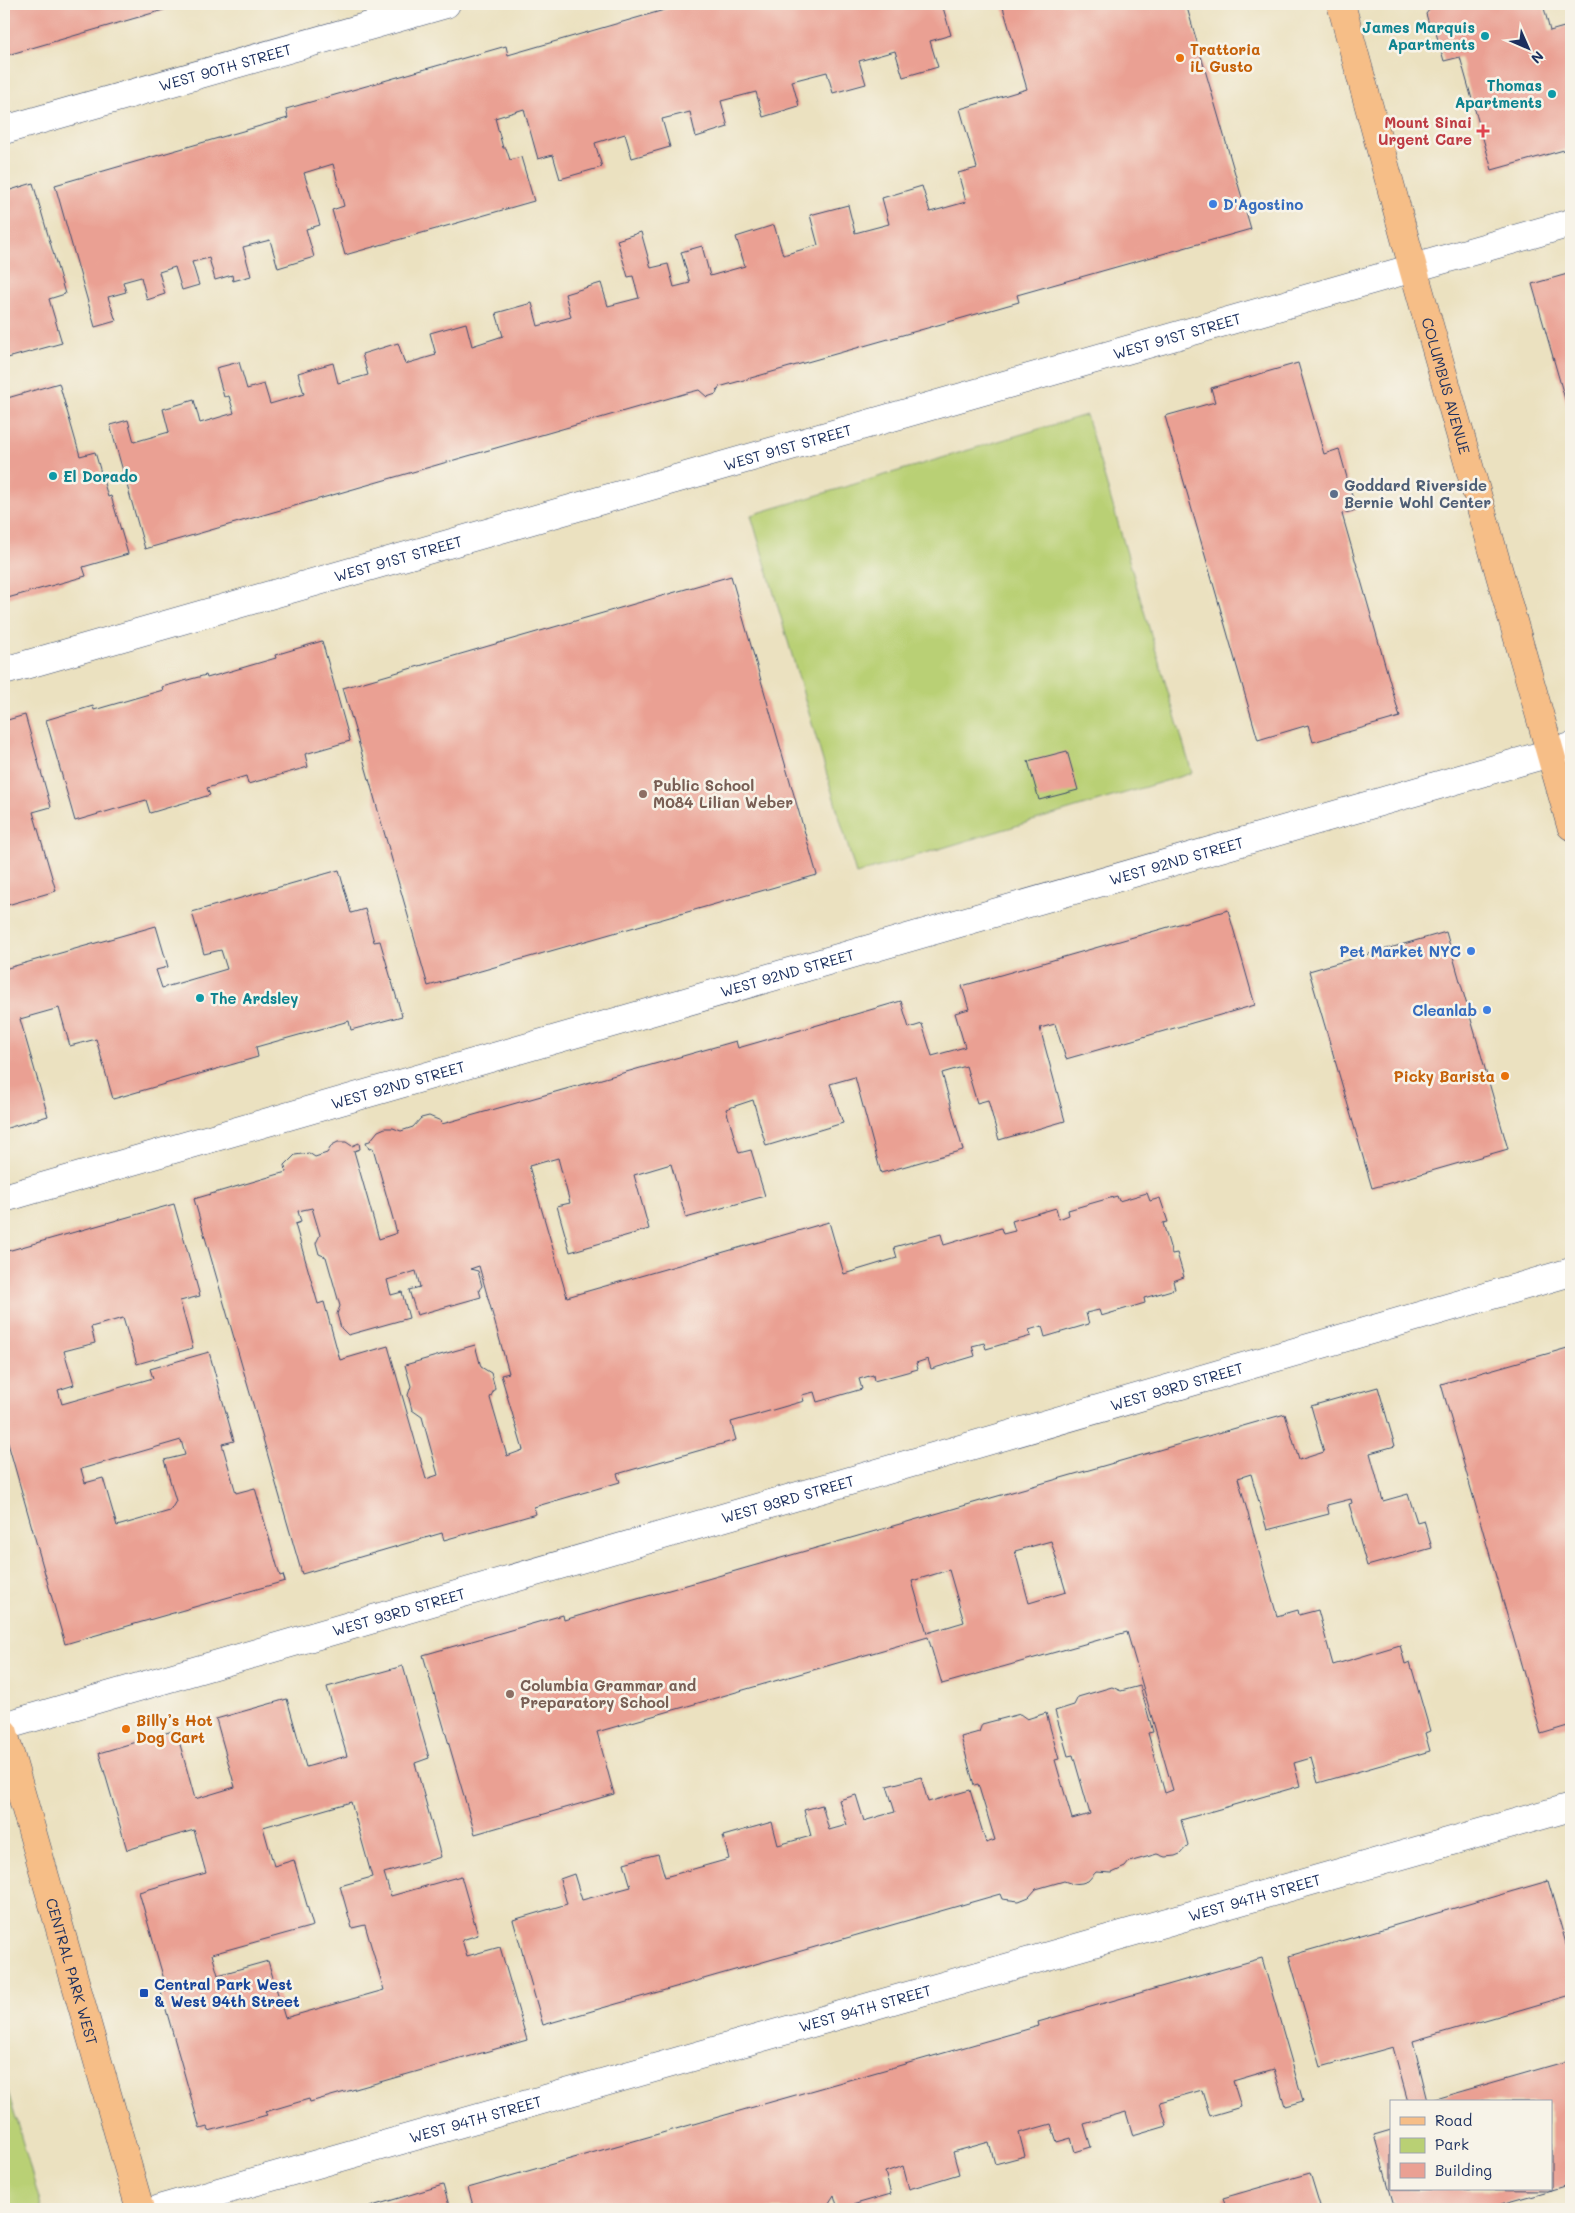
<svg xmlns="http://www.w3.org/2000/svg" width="1575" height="2213" viewBox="0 0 1575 2213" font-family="Mali,sans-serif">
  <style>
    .green { fill: #b9d074; stroke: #6a8069 }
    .building { fill: #eaa093; fill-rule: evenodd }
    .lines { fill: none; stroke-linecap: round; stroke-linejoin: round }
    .minor-casing { stroke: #3a4a6d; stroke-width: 29 }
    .major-casing { stroke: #3a4a6d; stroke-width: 29 }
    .minor { stroke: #fff; stroke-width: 28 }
    .major { stroke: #f6be87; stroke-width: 28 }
    .culture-dot { fill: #0f9aa8; stroke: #f7f3e8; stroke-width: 2 }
    .food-dot { fill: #e8710a; stroke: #f7f3e8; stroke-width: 2 }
    .health-dot { fill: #e0444e; stroke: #f7f3e8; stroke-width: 2 }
    .shop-dot { fill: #3f7fe0; stroke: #f7f3e8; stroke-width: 2 }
    .service-dot { fill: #5c6f8a; stroke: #f7f3e8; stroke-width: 2 }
    .education-dot { fill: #8d6e63; stroke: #f7f3e8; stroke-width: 2 }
    .transit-dot { fill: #1a4fb4; stroke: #f7f3e8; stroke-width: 2 }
    .labels { text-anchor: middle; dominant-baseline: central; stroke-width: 5; stroke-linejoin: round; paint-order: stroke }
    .culture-label { font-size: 15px; font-weight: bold; fill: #0d838f; stroke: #f7f3e8; text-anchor: end }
    .food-label { font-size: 15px; font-weight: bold; fill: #c56008; stroke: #f7f3e8; text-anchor: start }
    .street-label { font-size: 15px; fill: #1b2f5e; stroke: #f7f3e8 }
    .health-label { font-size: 15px; font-weight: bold; fill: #be3a42; stroke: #f7f3e8; text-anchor: end }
    .shop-label { font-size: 15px; font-weight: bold; fill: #366cbe; stroke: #f7f3e8; text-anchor: end }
    .service-label { font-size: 15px; font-weight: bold; fill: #4e5e75; stroke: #f7f3e8; text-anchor: start }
    .education-label { font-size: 15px; font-weight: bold; fill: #785e54; stroke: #f7f3e8; text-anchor: start }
    .transit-label { font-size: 15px; font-weight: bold; fill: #164399; stroke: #f7f3e8; text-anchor: start }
  </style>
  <rect width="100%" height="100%" fill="#f7f3e8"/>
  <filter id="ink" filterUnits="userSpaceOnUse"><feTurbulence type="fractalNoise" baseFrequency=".02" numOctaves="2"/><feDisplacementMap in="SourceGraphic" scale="10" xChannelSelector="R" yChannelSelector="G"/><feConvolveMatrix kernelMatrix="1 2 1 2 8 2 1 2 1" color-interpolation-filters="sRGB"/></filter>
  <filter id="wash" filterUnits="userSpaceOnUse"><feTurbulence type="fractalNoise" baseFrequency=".0096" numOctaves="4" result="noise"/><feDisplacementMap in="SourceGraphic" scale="20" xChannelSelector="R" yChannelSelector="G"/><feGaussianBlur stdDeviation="1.12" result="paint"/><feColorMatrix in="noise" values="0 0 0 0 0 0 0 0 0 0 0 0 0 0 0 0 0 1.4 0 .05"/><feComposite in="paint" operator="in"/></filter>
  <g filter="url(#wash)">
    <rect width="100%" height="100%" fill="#ebe1c0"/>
    <path class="green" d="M 1086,415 L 1192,773 L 856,874 L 751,515 Z
      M 4,2078 L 42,2209 L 4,2209 Z"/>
    <g id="blocks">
      <path class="building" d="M 4,4 L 184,4 L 4,56 Z
        M 685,4 L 942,4 L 951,35 L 930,41 L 938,67 L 903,77 L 895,51 L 859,61 L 866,84 L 833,93 L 827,72 L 792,81 L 799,106 L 763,117 L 756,92 L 721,101 L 728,127 L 696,137 L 690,112 L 662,119 L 670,147 L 632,158 L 625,134 L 595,143 L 602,167 L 560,179 L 553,155 L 538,159 L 524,109 L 495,118 L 503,148 L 506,148 L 510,160 L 521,157 L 534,201 L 345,255 L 332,210 L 344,206 L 333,164 L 304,173 L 320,225 L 306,229 L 314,257 L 278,268 L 270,240 L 243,247 L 251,276 L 233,281 L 232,275 L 215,280 L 209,258 L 192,262 L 199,285 L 182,290 L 175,267 L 159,272 L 165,294 L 147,300 L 141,277 L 123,282 L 126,292 L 108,297 L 116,321 L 95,327 L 55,185 L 288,118 L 286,109 L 506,46 L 508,55 Z
        M 1002,4 L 1186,4 L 1251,229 L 1017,295 L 1019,302 L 719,387 L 716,394 L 707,397 L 699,390 L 687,393 L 145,549 L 110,425 L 128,420 L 134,442 L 169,432 L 163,409 L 194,400 L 200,423 L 234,413 L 229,396 L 224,397 L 216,368 L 239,362 L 247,389 L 264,384 L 270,404 L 304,394 L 298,373 L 315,368 L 333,363 L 338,383 L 368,375 L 362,354 L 398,343 L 405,364 L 436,355 L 430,333 L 466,323 L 472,346 L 503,336 L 496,313 L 532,303 L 538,326 L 571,317 L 565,294 L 601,283 L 608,306 L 639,298 L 633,276 L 628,277 L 617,240 L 641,232 L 651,268 L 668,264 L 674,287 L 690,283 L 681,252 L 702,246 L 710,276 L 745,266 L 736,237 L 774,225 L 783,255 L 818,245 L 810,215 L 848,205 L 855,233 L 889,224 L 882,198 L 922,186 L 930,212 L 966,202 L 958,173 L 977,168 L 960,109 L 1027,89 Z
        M 1427,4 L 1543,4 L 1550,31 L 1571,25 L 1571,148 L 1492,170 L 1460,57 L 1444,61 L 1434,26 L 1429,24 L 1426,14 L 1429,10 Z
        M 33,183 L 65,294 L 49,299 L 62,343 L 4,359 L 4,192 Z
        M 1571,273 L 1571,420 L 1532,284 Z
        M 1298,363 L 1324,454 L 1339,449 L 1356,510 L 1342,514 L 1400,717 L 1313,742 L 1308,725 L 1258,740 L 1165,416 L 1215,402 L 1211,388 Z
        M 59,383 L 80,456 L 95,452 L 108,497 L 111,496 L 128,554 L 83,567 L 86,576 L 4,599 L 4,399 Z
        M 731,576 L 817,875 L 428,986 L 343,688 Z
        M 322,641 L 350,741 L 305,754 L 308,767 L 248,784 L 246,776 L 207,788 L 210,795 L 150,813 L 146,800 L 75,821 L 46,720 L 93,706 L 94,710 L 163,690 L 162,687 L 206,675 L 207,678 L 276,658 L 275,655 Z
        M 25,715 L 51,807 L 33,812 L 56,891 L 4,906 L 4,721 Z
        M 1067,751 L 1078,790 L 1039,800 L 1028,761 Z
        M 339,870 L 351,913 L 365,909 L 374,942 L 380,941 L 402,1016 L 351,1030 L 349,1021 L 256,1047 L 258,1057 L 113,1099 L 96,1039 L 70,1046 L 59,1008 L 20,1019 L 48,1116 L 4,1129 L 4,969 L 156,926 L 168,967 L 156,970 L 162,988 L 227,969 L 221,950 L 204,954 L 192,912 Z
        M 1228,910 L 1255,1005 L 1066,1059 L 1055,1024 L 1040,1028 L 1065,1121 L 999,1140 L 988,1100 L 977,1103 L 966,1066 L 942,1073 L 963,1150 L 881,1173 L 855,1077 L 830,1084 L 843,1123 L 766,1146 L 753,1100 L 726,1109 L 739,1153 L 751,1150 L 765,1196 L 686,1218 L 671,1164 L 634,1175 L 649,1229 L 570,1252 L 557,1206 L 570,1203 L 558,1158 L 529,1166 L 567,1297 L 829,1222 L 844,1274 L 897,1258 L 894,1247 L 941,1234 L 944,1245 L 1001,1228 L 1003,1234 L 1015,1231 L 1012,1221 L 1056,1208 L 1059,1219 L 1069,1215 L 1068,1210 L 1117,1196 L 1119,1201 L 1147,1193 L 1150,1201 L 1160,1198 L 1168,1222 L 1163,1223 L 1172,1254 L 1177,1253 L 1184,1277 L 1173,1281 L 1175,1289 L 1144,1298 L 1145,1303 L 1101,1316 L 1099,1310 L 1086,1313 L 1089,1324 L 1045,1337 L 1042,1326 L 1029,1330 L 1031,1336 L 986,1349 L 984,1343 L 972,1346 L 975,1356 L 931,1369 L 928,1359 L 916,1363 L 918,1369 L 874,1381 L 873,1375 L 859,1379 L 862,1389 L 817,1402 L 814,1392 L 802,1395 L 804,1401 L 731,1422 L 736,1440 L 617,1474 L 620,1482 L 534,1507 L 536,1514 L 444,1540 L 442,1533 L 302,1574 L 194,1199 L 286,1172 L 285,1165 L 295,1155 L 309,1153 L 315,1157 L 327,1153 L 332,1145 L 338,1142 L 346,1142 L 352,1146 L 359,1143 L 360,1149 L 354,1151 L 379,1239 L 397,1233 L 373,1148 L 369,1149 L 366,1142 L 370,1141 L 378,1131 L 385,1128 L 393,1128 L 401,1131 L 413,1127 L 421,1118 L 429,1116 L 441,1121 L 442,1124 L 736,1041 L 738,1048 L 901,1001 L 909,1028 L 922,1024 L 932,1056 L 965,1047 L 955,1013 L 969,1009 L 962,986 ZM 312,1208 L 320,1235 L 316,1243 L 319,1254 L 326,1257 L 340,1306 L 337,1314 L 341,1328 L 348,1335 L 409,1318 L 402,1292 L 391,1295 L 387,1280 L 416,1271 L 420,1287 L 409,1290 L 417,1315 L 481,1297 L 479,1290 L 482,1286 L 478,1271 L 470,1269 L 479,1266 L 509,1373 L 501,1375 L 523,1450 L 507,1456 L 490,1398 L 495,1388 L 491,1373 L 481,1367 L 475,1345 L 405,1365 L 411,1386 L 408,1395 L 412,1410 L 422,1417 L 438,1475 L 426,1479 L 388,1346 L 340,1360 L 324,1302 L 318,1304 L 295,1224 L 301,1222 L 298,1211 Z
        M 1446,932 L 1508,1149 L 1372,1188 L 1309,971 Z
        M 174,1204 L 200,1296 L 180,1301 L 193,1348 L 137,1364 L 123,1318 L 91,1327 L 95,1343 L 64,1351 L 74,1385 L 58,1390 L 62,1404 L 153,1378 L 150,1369 L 209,1352 L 234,1441 L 222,1444 L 236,1493 L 255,1488 L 280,1576 L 283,1575 L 285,1581 L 65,1644 L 4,1429 L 4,1252 ZM 181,1440 L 185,1455 L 164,1460 L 176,1501 L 170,1511 L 117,1526 L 103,1478 L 85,1483 L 81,1469 Z
        M 1571,1347 L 1571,1725 L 1541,1734 L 1441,1384 Z
        M 1378,1387 L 1395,1446 L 1370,1453 L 1383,1501 L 1408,1494 L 1417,1522 L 1424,1520 L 1432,1548 L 1367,1566 L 1349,1504 L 1352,1503 L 1351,1499 L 1327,1505 L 1329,1514 L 1267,1530 L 1251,1474 L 1238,1478 L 1277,1616 L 1298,1610 L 1299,1615 L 1318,1610 L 1333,1665 L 1400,1645 L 1405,1664 L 1410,1662 L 1430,1731 L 1425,1733 L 1430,1751 L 1318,1783 L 1311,1758 L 1294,1763 L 1300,1786 L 1181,1820 L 1188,1845 L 1180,1854 L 1175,1856 L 1165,1857 L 1157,1854 L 1129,1862 L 1125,1867 L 1112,1873 L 1096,1872 L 1088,1881 L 1082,1883 L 1073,1884 L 1064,1881 L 1036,1889 L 1029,1897 L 1019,1901 L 1002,1899 L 1000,1894 L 543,2025 L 513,1920 L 567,1904 L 560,1879 L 574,1874 L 582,1900 L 631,1887 L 624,1863 L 642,1858 L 658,1854 L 665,1877 L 729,1859 L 723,1836 L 772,1822 L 778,1845 L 811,1836 L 804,1810 L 822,1805 L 829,1830 L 847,1825 L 839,1800 L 856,1795 L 864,1821 L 880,1816 L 895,1812 L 887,1786 L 921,1777 L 928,1802 L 970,1790 L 986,1843 L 995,1840 L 978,1784 L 974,1785 L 961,1737 L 979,1732 L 982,1724 L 1020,1714 L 1027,1719 L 1046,1713 L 1059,1759 L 1055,1760 L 1072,1819 L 1090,1814 L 1073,1755 L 1068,1756 L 1055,1711 L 1074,1705 L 1078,1697 L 1112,1687 L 1121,1691 L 1140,1686 L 1153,1732 L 1148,1733 L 1165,1793 L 1173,1790 L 1127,1632 L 942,1684 L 928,1637 L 597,1732 L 614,1794 L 475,1834 L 423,1655 L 563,1615 L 564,1620 L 1285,1414 L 1299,1460 L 1324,1452 L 1311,1406 ZM 1051,1541 L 1066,1592 L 1029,1603 L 1015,1551 ZM 949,1570 L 964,1622 L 927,1633 L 912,1581 Z
        M 403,1666 L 429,1758 L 415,1763 L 441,1857 L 384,1873 L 391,1896 L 461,1876 L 478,1935 L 462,1940 L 467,1956 L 500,1947 L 527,2040 L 310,2102 L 309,2099 L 265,2112 L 267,2115 L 209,2131 L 207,2127 L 200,2129 L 161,1992 L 167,1990 L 139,1892 L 206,1873 L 194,1830 L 127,1850 L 99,1753 L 176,1730 L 195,1799 L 235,1787 L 216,1719 L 287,1699 L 306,1767 L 347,1756 L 327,1687 ZM 351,1802 L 372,1877 L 340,1886 L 352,1928 L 365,1925 L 384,1990 L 285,2018 L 268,1961 L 218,1975 L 212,1954 L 313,1926 L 294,1860 L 274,1866 L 263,1827 Z
        M 1548,1881 L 1571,1961 L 1571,1995 L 1413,2041 L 1428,2101 L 1571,2060 L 1571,2184 L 1551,2190 L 1551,2102 L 1408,2102 L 1393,2047 L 1321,2067 L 1289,1956 Z
        M 1262,1958 L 1303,2101 L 1285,2106 L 1274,2069 L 1233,2081 L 1241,2107 L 1210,2116 L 1202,2090 L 1160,2102 L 1167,2126 L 1133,2136 L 1126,2112 L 1084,2124 L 1091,2147 L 1075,2152 L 1071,2138 L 1057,2142 L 1051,2124 L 1019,2133 L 1025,2156 L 995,2164 L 989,2142 L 953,2152 L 959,2174 L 909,2189 L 903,2166 L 885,2172 L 891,2194 L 838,2209 L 834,2195 L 827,2206 L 828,2209 L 474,2209 L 468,2188 L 1039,2026 L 1038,2022 Z
        M 1391,2130 L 1391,2189 L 1551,2190 L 1483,2209 L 1395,2209 L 1374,2135 Z
        M 1310,2173 L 1321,2209 L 1227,2209 L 1223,2198 Z
        M 443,2185 L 450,2209 L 362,2209 Z"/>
    </g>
  </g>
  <g filter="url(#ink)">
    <use href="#blocks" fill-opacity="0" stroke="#3a4a6d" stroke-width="1"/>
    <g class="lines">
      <defs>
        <g id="minor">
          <path id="s1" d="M 4,130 L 446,4"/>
          <path id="s2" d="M 4,671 L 1571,223"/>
          <path id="s3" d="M 4,1198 L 1571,747"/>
          <path id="s4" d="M 4,1726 L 1571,1272"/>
          <path id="s5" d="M 159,2209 L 1571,1807"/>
        </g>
        <g id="major">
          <path id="s6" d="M 1341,4 L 1413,268 L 1571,826"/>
          <path id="s7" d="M 4,1733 L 140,2209"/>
        </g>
      </defs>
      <use href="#minor" class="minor-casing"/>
      <use href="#major" class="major-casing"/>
      <use href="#minor" class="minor"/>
      <use href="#major" class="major"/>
    </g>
  </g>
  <g class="culture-dot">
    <circle cx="1485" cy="36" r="5"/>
    <circle cx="1552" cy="94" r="5"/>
    <circle cx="53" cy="476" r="5"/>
    <circle cx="200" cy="998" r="5"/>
  </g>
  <g class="food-dot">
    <circle cx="1180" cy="58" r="5"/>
    <circle cx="1505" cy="1076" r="5"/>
    <circle cx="126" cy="1729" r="5"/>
  </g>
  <path class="health-dot" d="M1480.5 123.5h5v5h5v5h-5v5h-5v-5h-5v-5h5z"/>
  <g class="shop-dot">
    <circle cx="1213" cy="204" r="5"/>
    <circle cx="1471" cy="951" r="5"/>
    <circle cx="1487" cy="1010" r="5"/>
  </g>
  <circle class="service-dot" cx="1334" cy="494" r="5"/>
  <g class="education-dot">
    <circle cx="643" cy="794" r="5"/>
    <circle cx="510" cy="1694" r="5"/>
  </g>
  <rect class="transit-dot" x="139" y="1988" width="10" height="10" rx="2.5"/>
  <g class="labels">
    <g class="culture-label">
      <text x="1475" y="27">James Marquis<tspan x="1475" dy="17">Apartments</tspan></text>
      <text x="1542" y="85">Thomas<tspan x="1542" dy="17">Apartments</tspan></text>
      <text x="63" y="476" text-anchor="start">El Dorado</text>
      <text x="210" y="998" text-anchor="start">The Ardsley</text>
    </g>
    <g class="food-label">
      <text x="1190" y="49">Trattoria<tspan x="1190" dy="17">iL Gusto</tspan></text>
      <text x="1495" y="1076" text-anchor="end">Picky Barista</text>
      <text x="136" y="1720">Billy’s Hot<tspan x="136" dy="17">Dog Cart</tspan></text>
    </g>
    <g class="street-label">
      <text stroke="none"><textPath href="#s1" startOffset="230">WEST 90TH STREET</textPath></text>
      <text stroke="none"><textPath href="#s2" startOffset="1220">WEST 91ST STREET</textPath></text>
      <text stroke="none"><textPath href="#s6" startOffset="396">COLUMBUS AVENUE</textPath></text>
      <text stroke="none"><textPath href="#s2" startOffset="815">WEST 91ST STREET</textPath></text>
      <text stroke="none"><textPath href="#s2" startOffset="410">WEST 91ST STREET</textPath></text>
      <text stroke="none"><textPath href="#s3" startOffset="1220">WEST 92ND STREET</textPath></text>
      <text stroke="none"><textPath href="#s3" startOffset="815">WEST 92ND STREET</textPath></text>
      <text stroke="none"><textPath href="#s3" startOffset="410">WEST 92ND STREET</textPath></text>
      <text stroke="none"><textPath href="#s4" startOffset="1221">WEST 93RD STREET</textPath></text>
      <text stroke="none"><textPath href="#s4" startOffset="816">WEST 93RD STREET</textPath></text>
      <text stroke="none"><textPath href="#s4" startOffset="411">WEST 93RD STREET</textPath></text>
      <text stroke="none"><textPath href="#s5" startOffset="1139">WEST 94TH STREET</textPath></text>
      <text stroke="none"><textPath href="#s7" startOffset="248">CENTRAL PARK WEST</textPath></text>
      <text stroke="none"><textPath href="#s5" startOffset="734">WEST 94TH STREET</textPath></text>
      <text stroke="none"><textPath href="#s5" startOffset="329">WEST 94TH STREET</textPath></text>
    </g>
    <g class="health-label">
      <text x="1472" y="122">Mount Sinai<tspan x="1472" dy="17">Urgent Care</tspan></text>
    </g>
    <g class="shop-label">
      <text x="1223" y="204" text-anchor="start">D'Agostino</text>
      <text x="1461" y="951">Pet Market NYC</text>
      <text x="1477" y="1010">Cleanlab</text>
    </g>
    <g class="service-label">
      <text x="1344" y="485">Goddard Riverside<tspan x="1344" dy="17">Bernie Wohl Center</tspan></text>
    </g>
    <g class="education-label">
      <text x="653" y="785">Public School<tspan x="653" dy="17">M084 Lilian Weber</tspan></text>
      <text x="520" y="1685">Columbia Grammar and<tspan x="520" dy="17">Preparatory School</tspan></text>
    </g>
    <g class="transit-label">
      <text x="154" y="1984">Central Park West<tspan x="154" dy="17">&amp; West 94th Street</tspan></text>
    </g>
  </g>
  <rect width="1575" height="2213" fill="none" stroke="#f7f3e8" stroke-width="20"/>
  <rect x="1390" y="2100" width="162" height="90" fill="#f7f3e8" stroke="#9fa5b1"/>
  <rect x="1400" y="2117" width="25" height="8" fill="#f6be87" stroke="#9fa5b1"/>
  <text x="1435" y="2126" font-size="15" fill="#1b2f5e">Road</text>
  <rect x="1400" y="2138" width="25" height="15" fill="#b9d074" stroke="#9fa5b1"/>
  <text x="1435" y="2150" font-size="15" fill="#1b2f5e">Park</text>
  <rect x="1400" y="2163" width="25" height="15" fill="#eaa093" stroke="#9fa5b1"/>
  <text x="1435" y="2176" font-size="15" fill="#1b2f5e">Building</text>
  <g transform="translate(1528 48) rotate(135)" stroke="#f7f3e8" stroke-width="4" paint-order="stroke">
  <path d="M0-4L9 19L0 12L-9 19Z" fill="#1b2f5e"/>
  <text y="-8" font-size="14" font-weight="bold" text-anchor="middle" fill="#1b2f5e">N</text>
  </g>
</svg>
